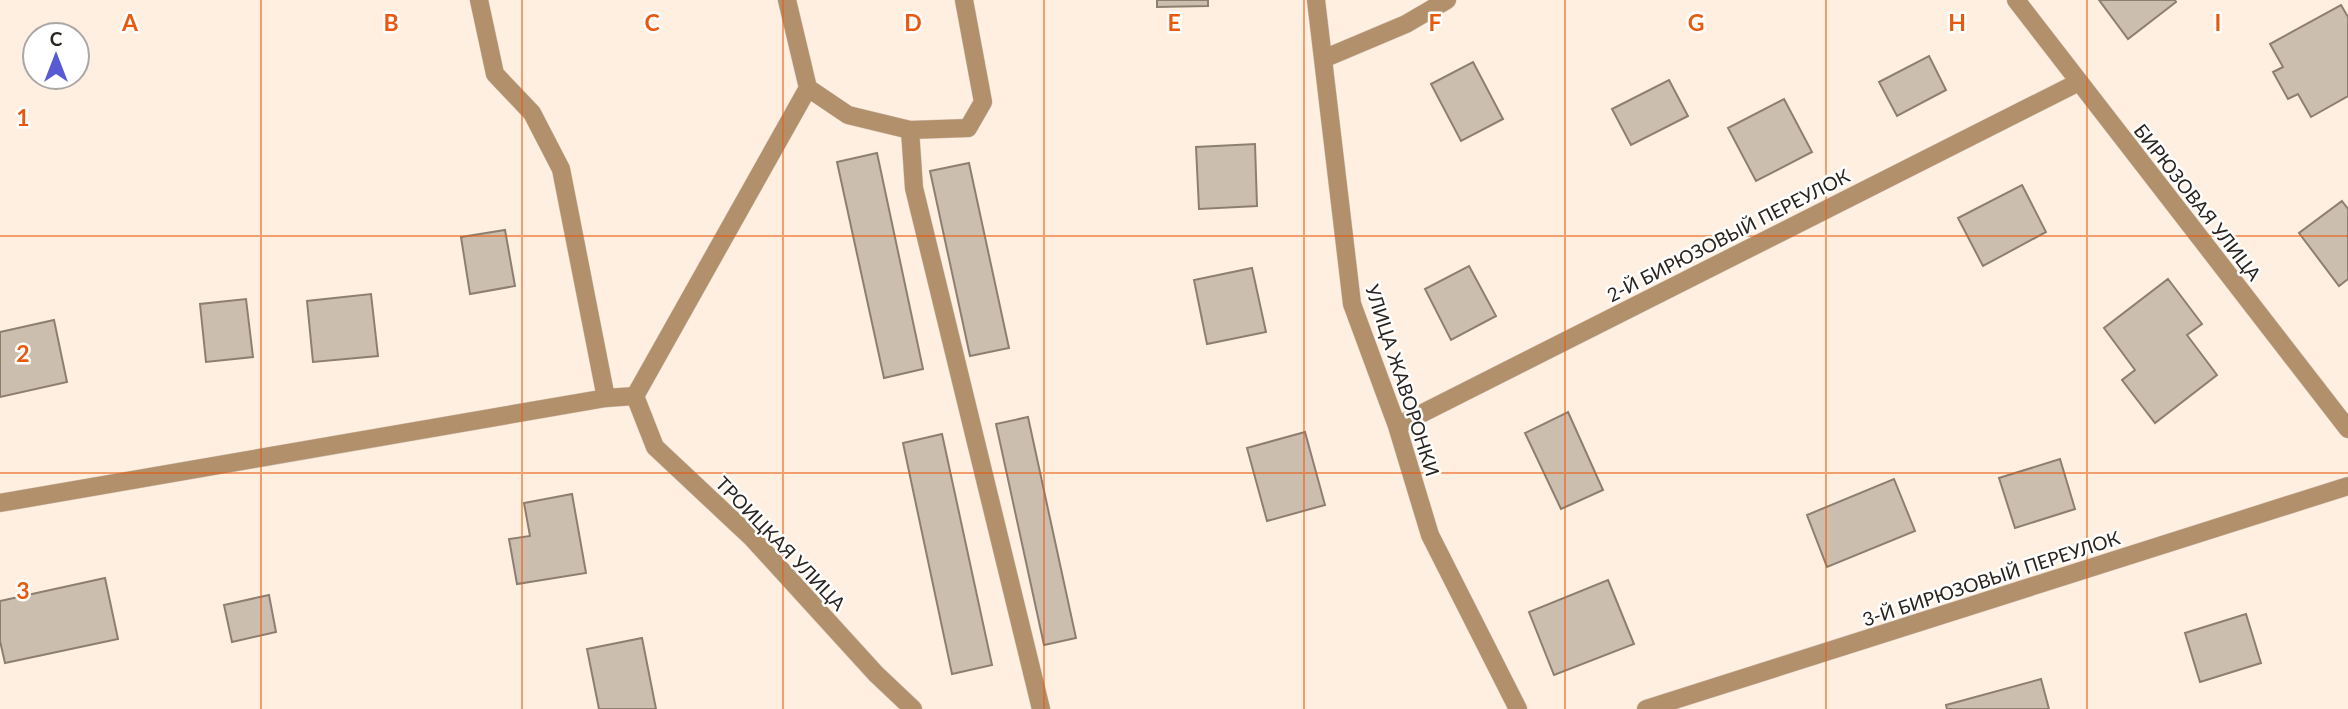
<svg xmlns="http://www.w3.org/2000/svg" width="2348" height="709" viewBox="0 0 2348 709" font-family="Lato,sans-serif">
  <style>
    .building { fill: #ccbeaf; stroke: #8c7f71; stroke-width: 2 }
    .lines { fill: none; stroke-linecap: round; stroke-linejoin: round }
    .service-casing { stroke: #d8cabd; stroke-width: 19 }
    .minor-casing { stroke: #d8cabd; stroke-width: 19 }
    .tertiary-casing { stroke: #d8cabd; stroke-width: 19 }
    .service { stroke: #b2906c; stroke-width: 18 }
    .minor { stroke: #b2906c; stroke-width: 18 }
    .tertiary { stroke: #b2906c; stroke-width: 18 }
    .grid { fill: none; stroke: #e8590c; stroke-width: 2; stroke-opacity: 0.55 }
    .labels { text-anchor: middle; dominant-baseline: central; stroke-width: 5; stroke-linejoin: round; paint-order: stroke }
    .street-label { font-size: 19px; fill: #2a241f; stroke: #fff }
    .grid-label { font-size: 23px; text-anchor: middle; font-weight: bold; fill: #e8590c; stroke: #fff; stroke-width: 5; stroke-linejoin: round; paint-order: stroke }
  </style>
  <rect width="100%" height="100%" fill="#feefe0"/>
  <path class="building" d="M 1157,0 L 1208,0 L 1208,6 L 1157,7 Z
    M 2099,0 L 2175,0 L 2176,2 L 2128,39 Z
    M 2341,5 L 2348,17 L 2348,96 L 2311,117 L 2298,94 L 2288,99 L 2273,72 L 2283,67 L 2270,44 Z
    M 1929,56 L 1946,90 L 1897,116 L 1879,82 Z
    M 1473,62 L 1503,119 L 1461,141 L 1431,84 Z
    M 1669,80 L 1688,116 L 1631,145 L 1612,109 Z
    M 1784,99 L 1812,152 L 1756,181 L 1728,128 Z
    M 1255,144 L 1257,206 L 1199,209 L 1196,147 Z
    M 877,153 L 923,369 L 884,378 L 837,162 Z
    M 969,163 L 1009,348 L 970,356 L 930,171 Z
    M 2022,185 L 2046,232 L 1983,266 L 1958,218 Z
    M 2342,201 L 2348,209 L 2348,279 L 2339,286 L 2299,233 Z
    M 505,230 L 515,286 L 470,294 L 461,237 Z
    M 1469,266 L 1496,316 L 1451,340 L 1425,289 Z
    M 1252,268 L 1266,332 L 1207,344 L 1194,280 Z
    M 2168,279 L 2202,324 L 2187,335 L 2217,375 L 2155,423 L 2122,380 L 2135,370 L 2104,328 Z
    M 371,294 L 378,356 L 313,362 L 307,301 Z
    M 246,299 L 253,357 L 206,362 L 200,304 Z
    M 54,320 L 67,382 L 0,397 L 0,332 Z
    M 1568,412 L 1603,490 L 1561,509 L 1525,433 Z
    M 1028,417 L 1076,638 L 1044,645 L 996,424 Z
    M 1305,432 L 1325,505 L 1267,521 L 1247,448 Z
    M 942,434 L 992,665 L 952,674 L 903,443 Z
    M 2060,459 L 2075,509 L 2015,528 L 1999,478 Z
    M 1894,479 L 1915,531 L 1827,567 L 1807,515 Z
    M 572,494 L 586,573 L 517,584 L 509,539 L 530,536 L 524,503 Z
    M 105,578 L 118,639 L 5,663 L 0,641 L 0,601 Z
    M 1608,580 L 1634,644 L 1554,675 L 1529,612 Z
    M 269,595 L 276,632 L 232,642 L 224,605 Z
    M 2246,614 L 2261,663 L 2200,682 L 2185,633 Z
    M 642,638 L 656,709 L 599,709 L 587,649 Z
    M 2041,679 L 2049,709 L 1947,709 L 1946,705 Z"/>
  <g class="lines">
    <defs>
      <path id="service" d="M 479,0 L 495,74 L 532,113 L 561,169 L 606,398
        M 808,88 L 848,115 L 910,130 L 968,128 L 983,102 L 964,0
        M 910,130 L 914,188 L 1041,709
        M 635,396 L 808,88 L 787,0"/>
      <path id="minor" d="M 1316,0 L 1352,304 L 1397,426 L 1430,535 L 1518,709
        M 2016,0 L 2348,429
        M 1323,59 L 1406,24 L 1447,0
        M 1397,426 L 2079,82
        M 1646,709 L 2348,486"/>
      <path id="tertiary" d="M 0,503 L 606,398 L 635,396 L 655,447 L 752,538 L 876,674 L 913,709"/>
    </defs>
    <use href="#service" class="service-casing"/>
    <use href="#minor" class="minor-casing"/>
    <use href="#tertiary" class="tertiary-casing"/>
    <use href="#service" class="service"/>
    <use href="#minor" class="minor"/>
    <use href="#tertiary" class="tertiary"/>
  </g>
  <path class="grid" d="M 261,0 L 261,709M 522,0 L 522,709M 783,0 L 783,709M 1044,0 L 1044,709M 1304,0 L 1304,709M 1565,0 L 1565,709M 1826,0 L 1826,709M 2087,0 L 2087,709M 0,236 L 2348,236M 0,473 L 2348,473"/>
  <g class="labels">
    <g class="street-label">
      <text transform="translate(2198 202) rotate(52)">БИРЮЗОВАЯ УЛИЦА</text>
      <text transform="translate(1728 235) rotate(-27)">2-Й БИРЮЗОВЫЙ ПЕРЕУЛОК</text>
      <text transform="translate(1403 380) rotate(72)">УЛИЦА ЖАВОРОНКИ</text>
      <text transform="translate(781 543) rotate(46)">ТРОИЦКАЯ УЛИЦА</text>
      <text transform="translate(1991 578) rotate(-18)">3-Й БИРЮЗОВЫЙ ПЕРЕУЛОК</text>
    </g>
  </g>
  <g class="grid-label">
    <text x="130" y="31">A</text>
    <text x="391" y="31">B</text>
    <text x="652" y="31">C</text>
    <text x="913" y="31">D</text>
    <text x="1174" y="31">E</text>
    <text x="1435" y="31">F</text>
    <text x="1696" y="31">G</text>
    <text x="1957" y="31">H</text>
    <text x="2218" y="31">I</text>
    <text x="23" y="126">1</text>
    <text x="23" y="362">2</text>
    <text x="23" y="599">3</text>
  </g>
  <g transform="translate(56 56)"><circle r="33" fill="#ffffff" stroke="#aaa7a5" stroke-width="2"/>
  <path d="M0-5L12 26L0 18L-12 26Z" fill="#585bd2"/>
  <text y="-10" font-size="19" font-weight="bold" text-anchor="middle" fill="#2a241f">С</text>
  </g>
</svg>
